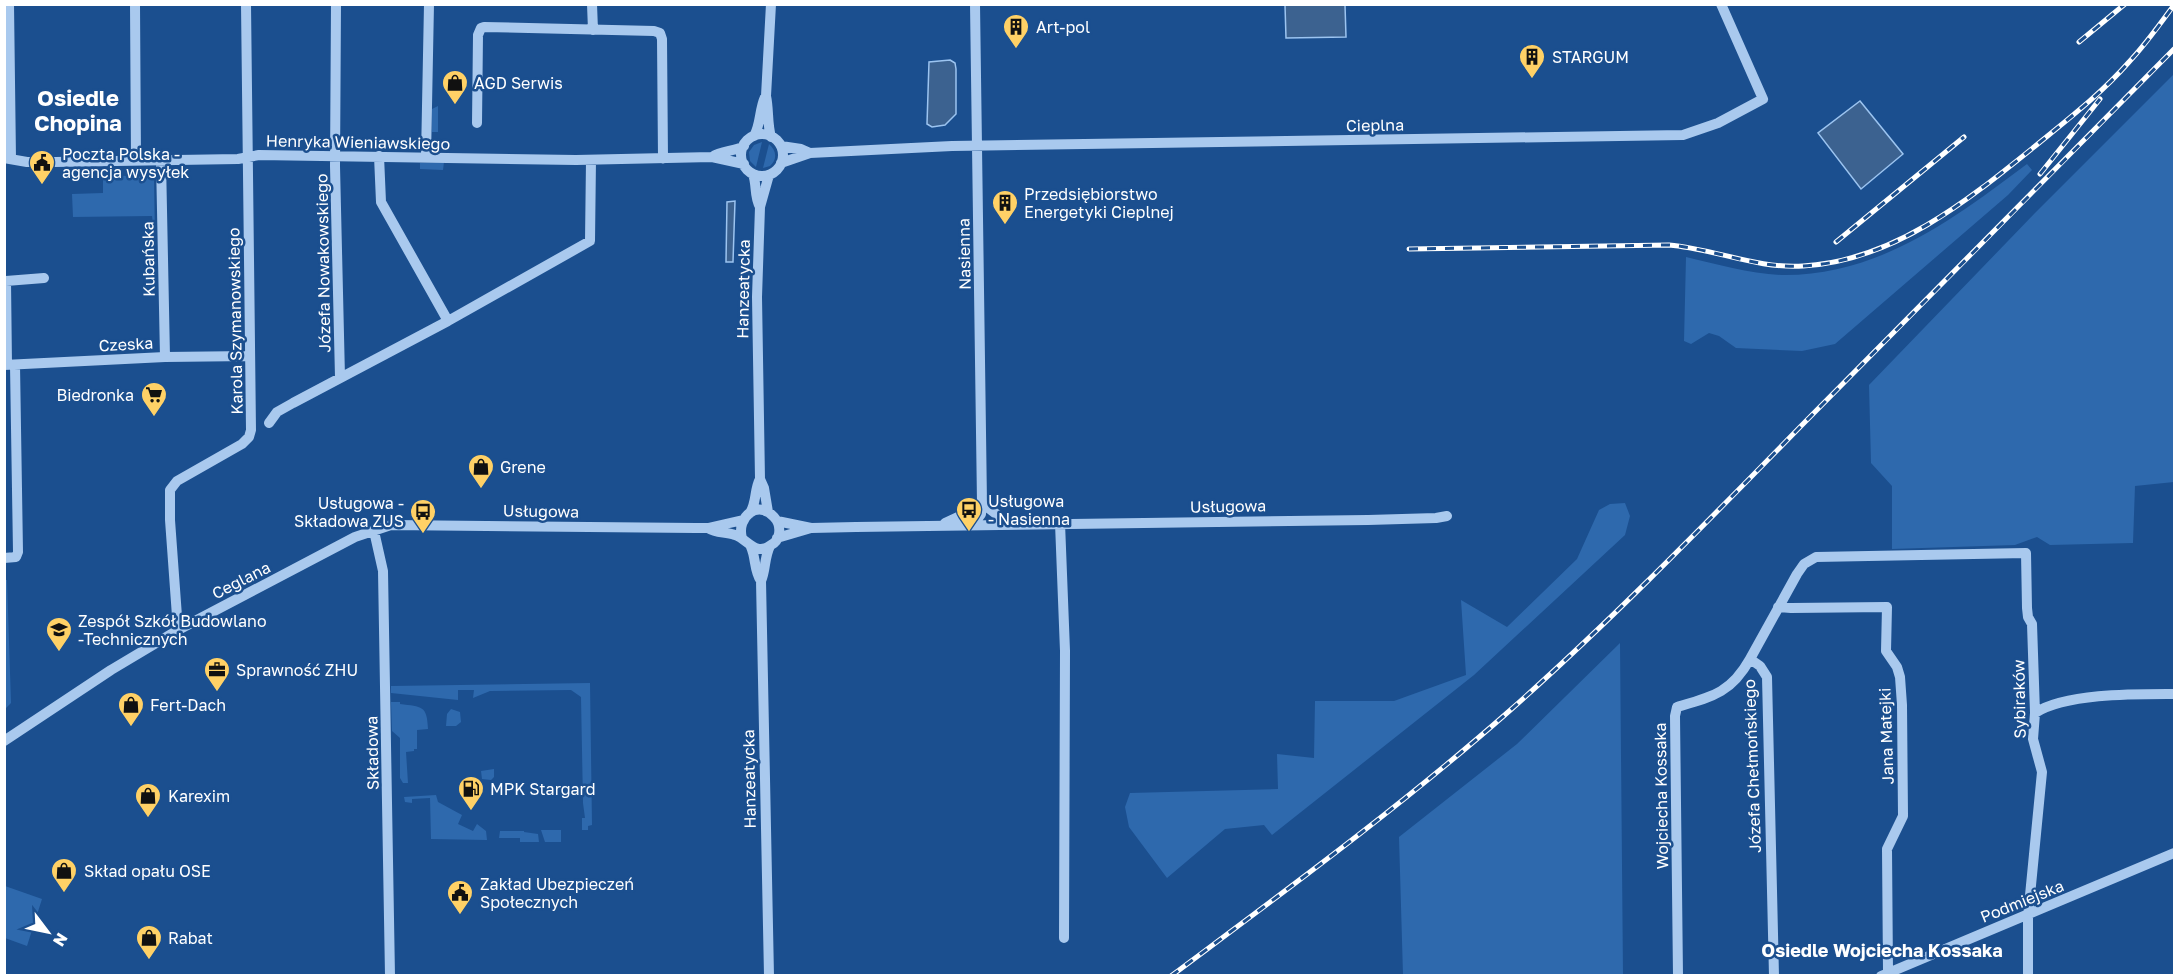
<svg xmlns="http://www.w3.org/2000/svg" width="2179" height="980" viewBox="0 0 2179 980" font-family="'Golos Text',sans-serif">
  <style>
    .green { fill: #2e69ad }
    .water { fill: #3c6290; stroke: #9cc4f0; stroke-width: 1.5 }
    .lines { fill: none; stroke-linecap: round; stroke-linejoin: round }
    .minor { stroke: #a9c9ee; stroke-width: 10 }
    .rail-casing { stroke: #fff; stroke-width: 5 }
    .rail { stroke: #1b4f8f; stroke-width: 3; stroke-dasharray: 9; stroke-linecap: butt }
    .labels { text-anchor: middle; dominant-baseline: central; stroke-width: 5; stroke-linejoin: round; paint-order: stroke }
    .poi-label { font-size: 16px; fill: #fff; stroke: #1b4f8f; text-anchor: start }
    .street-label { font-size: 16px; fill: #fff; stroke: #1b4f8f }
    .neighbourhood-label { font-size: 18px; font-weight: bold; fill: #fff; stroke: #1b4f8f }
    .district-label { font-size: 22px; font-weight: bold; fill: #fff; stroke: #1b4f8f }
  </style>
  <rect width="100%" height="100%" fill="#1b4f8f"/>
  <path class="green" d="M 2174,74 L 2174,482 L 2135,486 L 2133,543 L 2050,545 L 2037,537 L 2015,545 L 1892,549 L 1892,486 L 1871,463 L 1869,385 L 2035,213 Z
    M 438,106 L 438,132 L 432,132 L 432,109 Z
    M 762,142 L 756,167 L 750,161 L 749,152 L 754,145 Z
    M 769,144 C 776,150 778,159 770,166 L 763,168 Z
    M 444,162 L 443,170 L 420,169 L 420,163 Z
    M 2027,164 L 2032,170 L 2008,195 L 1835,344 L 1802,351 L 1736,348 L 1719,336 L 1709,333 L 1691,344 L 1684,341 L 1686,257 C 1717,264 1753,275 1785,275 C 1880,275 1955,218 2027,164 Z
    M 103,175 L 154,177 L 155,240 L 146,241 L 144,233 L 154,232 L 152,216 L 73,217 L 72,194 L 103,193 Z
    M 1625,503 L 1630,516 L 1625,535 L 1474,675 L 1272,835 L 1264,825 L 1225,829 L 1167,878 L 1129,827 L 1125,807 L 1130,793 L 1278,789 L 1277,754 L 1314,758 L 1315,701 L 1394,701 L 1466,675 L 1461,600 L 1507,627 L 1577,559 L 1599,510 L 1610,504 Z
    M 5,580 L 7,580 L 11,703 L 5,709 Z
    M 1620,643 L 1623,975 L 1403,975 L 1399,837 L 1517,744 Z
    M 590,683 L 592,825 L 588,826 L 588,830 L 582,830 L 582,818 L 585,818 L 583,803 L 581,697 L 571,690 L 490,691 L 473,698 L 474,690 L 458,690 L 458,700 L 391,693 L 391,686 Z
    M 391,702 L 400,702 L 400,704 C 422,707 427,705 428,729 L 417,730 L 417,749 L 414,749 L 414,751 L 406,752 L 408,783 L 403,783 L 400,778 L 400,738 L 392,731 Z
    M 451,709 L 460,712 L 461,722 L 456,726 L 446,726 L 447,714 Z
    M 494,769 L 494,777 L 491,780 L 482,779 L 481,771 Z
    M 436,795 L 438,802 L 462,815 L 458,824 L 473,831 L 477,824 L 486,831 L 487,840 L 431,839 L 430,798 L 412,799 L 412,803 L 405,802 L 404,797 Z
    M 541,830 L 561,830 L 561,842 L 545,842 Z
    M 500,831 L 524,831 L 524,832 L 538,834 L 539,842 L 520,842 L 520,838 L 499,838 Z
    M 5,886 L 42,899 L 27,946 L 5,938 Z"/>
  <path class="water" d="M 1285,5 L 1345,5 L 1346,37 L 1286,38 Z
    M 950,60 L 955,63 L 956,69 L 956,114 L 945,125 L 932,127 L 927,124 L 929,62 Z
    M 1860,101 L 1903,154 L 1861,189 L 1818,133 Z
    M 735,201 L 733,262 L 726,262 L 727,202 Z"/>
  <g class="lines">
    <path class="minor" d="M 9,4 L 11,159
      M 135,4 L 136,161
      M 336,4 L 335,166 L 340,377
      M 592,4 L 593,30
      M 771,4 L 766,96 C 769,110 767,123 771,137
      M 477,123 L 478,35 L 481,28 L 484,27 L 654,31 L 660,33 L 662,39 L 663,159
      M741 155a21 21 0 1 1 42 0a21 21 0 1 1-42 0Z
      M 754,136 C 761,124 759,110 765,97
      M 781,146 L 801,149 L 810,153 L 952,146 L 1683,135 L 1718,123 L 1763,99 L 1721,4
      M 379,156 L 381,202 L 448,321
      M 426,157 L 429,4
      M 712,157 C 722,150 734,152 744,146
      M 4,158 L 27,162 L 55,162 L 238,159 L 259,155 L 576,160 L 712,157 L 744,164
      M 161,161 L 165,357
      M 781,163 L 810,153
      M 753,174 C 757,185 754,197 760,207 L 757,297 L 760,479 L 764,488 L 768,512
      M 760,207 L 769,175
      M 4,365 L 165,357 L 250,356
      M 7,365 L 6,281 L 44,278
      M 269,423 L 277,412 L 293,403 L 448,321 L 590,241 L 591,160
      M 982,503 L 1009,524
      M 750,513 C 757,502 754,490 760,479
      M 777,521 L 811,528
      M 945,523 L 973,510 L 982,503
      M 1060,523 L 1065,651 L 1064,938
      M 973,525 L 981,514 L 982,503 L 975,4
      M 708,528 C 717,534 725,531 735,535 C 748,539 755,557 771,545 C 775,543 778,539 779,534 C 780,528 778,521 774,517 C 758,499 736,517 742,538
      M 374,531 L 383,571 L 390,976
      M 777,538 L 811,528 L 856,527 L 1368,520 L 1436,518 L 1447,516
      M 751,547 C 756,558 754,571 761,581 L 769,976
      M 4,558 L 16,557 L 18,552 L 15,365
      M 761,581 C 766,570 764,558 770,546
      M 1778,607 L 1791,608 L 1887,607 L 1886,651 L 1897,667 L 1900,677 L 1902,705 L 1903,816 L 1887,849 L 1888,972
      M 178,630 L 170,520 L 170,490 L 177,481 L 242,444 L 249,437 L 251,430 L 246,4
      M 2035,713 C 2066,693 2136,694 2174,694
      M 4,741 L 111,670 L 178,630 L 355,537 L 391,525 L 696,528 L 708,528 L 743,520
      M 1678,976 L 1675,716 L 1677,707 C 1712,697 1731,693 1750,659
      M 1774,976 L 1767,677 L 1760,666 L 1750,659 L 1797,574 L 1804,564 L 1816,557 L 2026,553 L 2027,608 L 2028,617 L 2032,624 L 2035,713 L 2033,739 L 2042,772 L 2028,916 L 2028,976
      M 1881,976 L 2174,853"/>
    <defs>
      <path id="rail" d="M 2079,42 L 2125,4
        M 2040,174 L 2100,99
        M 1836,242 L 1964,137
        M 1409,249 L 1669,245 C 1715,249 1757,269 1803,266 C 1893,261 1967,201 2034,147 C 2067,120 2101,94 2129,62 C 2146,44 2160,24 2174,5
        M 1171,976 C 1285,891 1400,807 1507,713 C 1610,622 1706,523 1802,425 C 1926,300 2050,175 2174,49"/>
    </defs>
    <use href="#rail" class="rail-casing"/>
    <use href="#rail" class="rail"/>
  </g>
  <defs>
    <symbol id="building-pin" viewBox="-11 -11 22 30"><path d="M0 17L-7.5 6A9.5 9.5 0 1 1 7.5 6Z" fill="#ffd166" stroke="#1b4f8f"/><path d="M-4-6H4V6H1V3H-1V6H-4ZM-2.5-4.3h1.7v1.8h-1.7ZM.8-4.3h1.7v1.8H.8ZM-2.5-1h1.7V.8h-1.7ZM.8-1h1.7V.8H.8Z" fill="#111"/></symbol>
    <symbol id="shop-pin" viewBox="-11 -11 22 30"><path d="M0 17L-7.5 6A9.5 9.5 0 1 1 7.5 6Z" fill="#ffd166" stroke="#1b4f8f"/><path d="M-5-2.5h2.3a2.7 3.5 0 0 1 5.4 0H5L5.5 6h-11ZM-1.5-2.5h3a1.5 2.3 0 0 0-3 0Z" fill="#111"/></symbol>
    <symbol id="civic-pin" viewBox="-11 -11 22 30"><path d="M0 17L-7.5 6A9.5 9.5 0 1 1 7.5 6Z" fill="#ffd166" stroke="#1b4f8f"/><path d="M-.6-6.5H3V-4.5H.6V-3L4-1V1h2V6H-6V1h2V-1L-.6-3ZM-1.2 2.5V6h2.4V2.5Z" fill="#111"/></symbol>
    <symbol id="supermarket-pin" viewBox="-11 -11 22 30"><path d="M0 17L-7.5 6A9.5 9.5 0 1 1 7.5 6Z" fill="#ffd166" stroke="#1b4f8f"/><path d="M-6-5.5h2.5l.6 2H6L4.5 2H-2.5L-4.4-4H-6ZM-1.5 3.2a1.3 1.3 0 1 0 .1 0ZM3 3.2a1.3 1.3 0 1 0 .1 0Z" fill="#111"/></symbol>
    <symbol id="bus-pin" viewBox="-11 -11 22 30"><path d="M0 17L-7.5 6A9.5 9.5 0 1 1 7.5 6Z" fill="#ffd166" stroke="#1b4f8f"/><path d="M-5-6H5V4H4V6H2V4H-2V6H-4V4H-5ZM-3.5-4V0h7V-4ZM-3.5 1.2v1.5H-2V1.2ZM2 1.2v1.5H3.5V1.2Z" fill="#111"/></symbol>
    <symbol id="school-pin" viewBox="-11 -11 22 30"><path d="M0 17L-7.5 6A9.5 9.5 0 1 1 7.5 6Z" fill="#ffd166" stroke="#1b4f8f"/><path d="M0-5L7-2L0 1L-7-2ZM-4 1L0 2.5L4 1V4Q0 6-4 4Z" fill="#111"/></symbol>
    <symbol id="office-pin" viewBox="-11 -11 22 30"><path d="M0 17L-7.5 6A9.5 9.5 0 1 1 7.5 6Z" fill="#ffd166" stroke="#1b4f8f"/><path d="M-6-3h4V-5.5h4V-3h4V5H-6ZM-1-4.5V-3h2v-1.5ZM-6 0V1H6V0Z" fill="#111"/></symbol>
    <symbol id="fuel-pin" viewBox="-11 -11 22 30"><path d="M0 17L-7.5 6A9.5 9.5 0 1 1 7.5 6Z" fill="#ffd166" stroke="#1b4f8f"/><path d="M-5.5-6h7V0h2V4h1.3V-2.5L3-4.5l.8-.8L6-3V5H2.5V1h-1V6h-7ZM-4.2-4.7v3.2H.2V-4.7Z" fill="#111"/></symbol>
  </defs>
  <g fill-rule="evenodd">
    <use href="#building-pin" x="1001" y="12" width="30" height="40"/>
    <use href="#building-pin" x="1517" y="42" width="30" height="40"/>
    <use href="#shop-pin" x="440" y="68" width="30" height="40"/>
    <use href="#civic-pin" x="27" y="148" width="30" height="40"/>
    <use href="#building-pin" x="990" y="188" width="30" height="40"/>
    <use href="#supermarket-pin" x="139" y="380" width="30" height="40"/>
    <use href="#shop-pin" x="466" y="452" width="30" height="40"/>
    <use href="#bus-pin" x="954" y="495" width="30" height="40"/>
    <use href="#bus-pin" x="408" y="497" width="30" height="40"/>
    <use href="#school-pin" x="44" y="615" width="30" height="40"/>
    <use href="#office-pin" x="202" y="655" width="30" height="40"/>
    <use href="#shop-pin" x="116" y="690" width="30" height="40"/>
    <use href="#fuel-pin" x="456" y="774" width="30" height="40"/>
    <use href="#shop-pin" x="133" y="781" width="30" height="40"/>
    <use href="#shop-pin" x="49" y="856" width="30" height="40"/>
    <use href="#civic-pin" x="445" y="878" width="30" height="40"/>
    <use href="#shop-pin" x="134" y="923" width="30" height="40"/>
  </g>
  <g class="labels">
    <g class="poi-label">
      <text x="1036" y="27">Art-pol</text>
      <text x="1552" y="57">STARGUM</text>
      <text x="474" y="83">AGD Serwis</text>
      <text x="62" y="154">Poczta Polska -<tspan x="62" dy="18">agencja wysyłek</tspan></text>
      <text x="1024" y="194">Przedsiębiorstwo<tspan x="1024" dy="18">Energetyki Cieplnej</tspan></text>
      <text x="134" y="395" text-anchor="end">Biedronka</text>
      <text x="500" y="467">Grene</text>
      <text x="988" y="501">Usługowa<tspan x="988" dy="18">- Nasienna</tspan></text>
      <text x="404" y="503" text-anchor="end">Usługowa -<tspan x="404" dy="18">Składowa ZUS</tspan></text>
      <text x="78" y="621">Zespół Szkół Budowlano<tspan x="78" dy="18">-Technicznych</tspan></text>
      <text x="236" y="670">Sprawność ZHU</text>
      <text x="150" y="705">Fert-Dach</text>
      <text x="490" y="789">MPK Stargard</text>
      <text x="168" y="796">Karexim</text>
      <text x="84" y="871">Skład opału OSE</text>
      <text x="480" y="884">Zakład Ubezpieczeń<tspan x="480" dy="18">Społecznych</tspan></text>
      <text x="168" y="938">Rabat</text>
    </g>
    <g class="street-label">
      <text transform="translate(1375 125) rotate(-1)">Cieplna</text>
      <text transform="translate(358 142) rotate(1)">Henryka Wieniawskiego</text>
      <text transform="translate(964 254) rotate(-91)">Nasienna</text>
      <text transform="translate(148 259) rotate(-91)">Kubańska</text>
      <text transform="translate(323 263) rotate(-91)">Józefa Nowakowskiego</text>
      <text transform="translate(743 289) rotate(-89)">Hanzeatycka</text>
      <text transform="translate(235 321) rotate(-91)">Karola Szymanowskiego</text>
      <text transform="translate(126 344) rotate(-3)">Czeska</text>
      <text transform="translate(1228 506) rotate(-1)">Usługowa</text>
      <text transform="translate(541 511) rotate(1)">Usługowa</text>
      <text transform="translate(241 580) rotate(-27)">Ceglana</text>
      <text transform="translate(2019 699) rotate(-91)">Sybiraków</text>
      <text transform="translate(1886 736) rotate(-92)">Jana Matejki</text>
      <text transform="translate(372 753) rotate(-91)">Składowa</text>
      <text transform="translate(1752 766) rotate(-92)">Józefa Chełmońskiego</text>
      <text transform="translate(749 779) rotate(-91)">Hanzeatycka</text>
      <text transform="translate(1661 796) rotate(-91)">Wojciecha Kossaka</text>
      <text transform="translate(2022 901) rotate(-22)">Podmiejska</text>
    </g>
    <g class="neighbourhood-label">
      <text x="1882" y="950">Osiedle Wojciecha Kossaka</text>
    </g>
    <g class="district-label">
      <text x="78" y="97">Osiedle<tspan x="78" dy="25">Chopina</tspan></text>
    </g>
  </g>
  <rect width="2179" height="980" fill="none" stroke="#ffffff" stroke-width="12"/>
  <g transform="translate(48 932) rotate(122)" stroke="#1b4f8f" stroke-width="4.5" paint-order="stroke">
  <path d="M0-4.5L10 22L0 15L-10 22Z" fill="#ffffff"/>
  <text y="-9" font-size="16" font-weight="bold" text-anchor="middle" fill="#ffffff">N</text>
  </g>
</svg>
